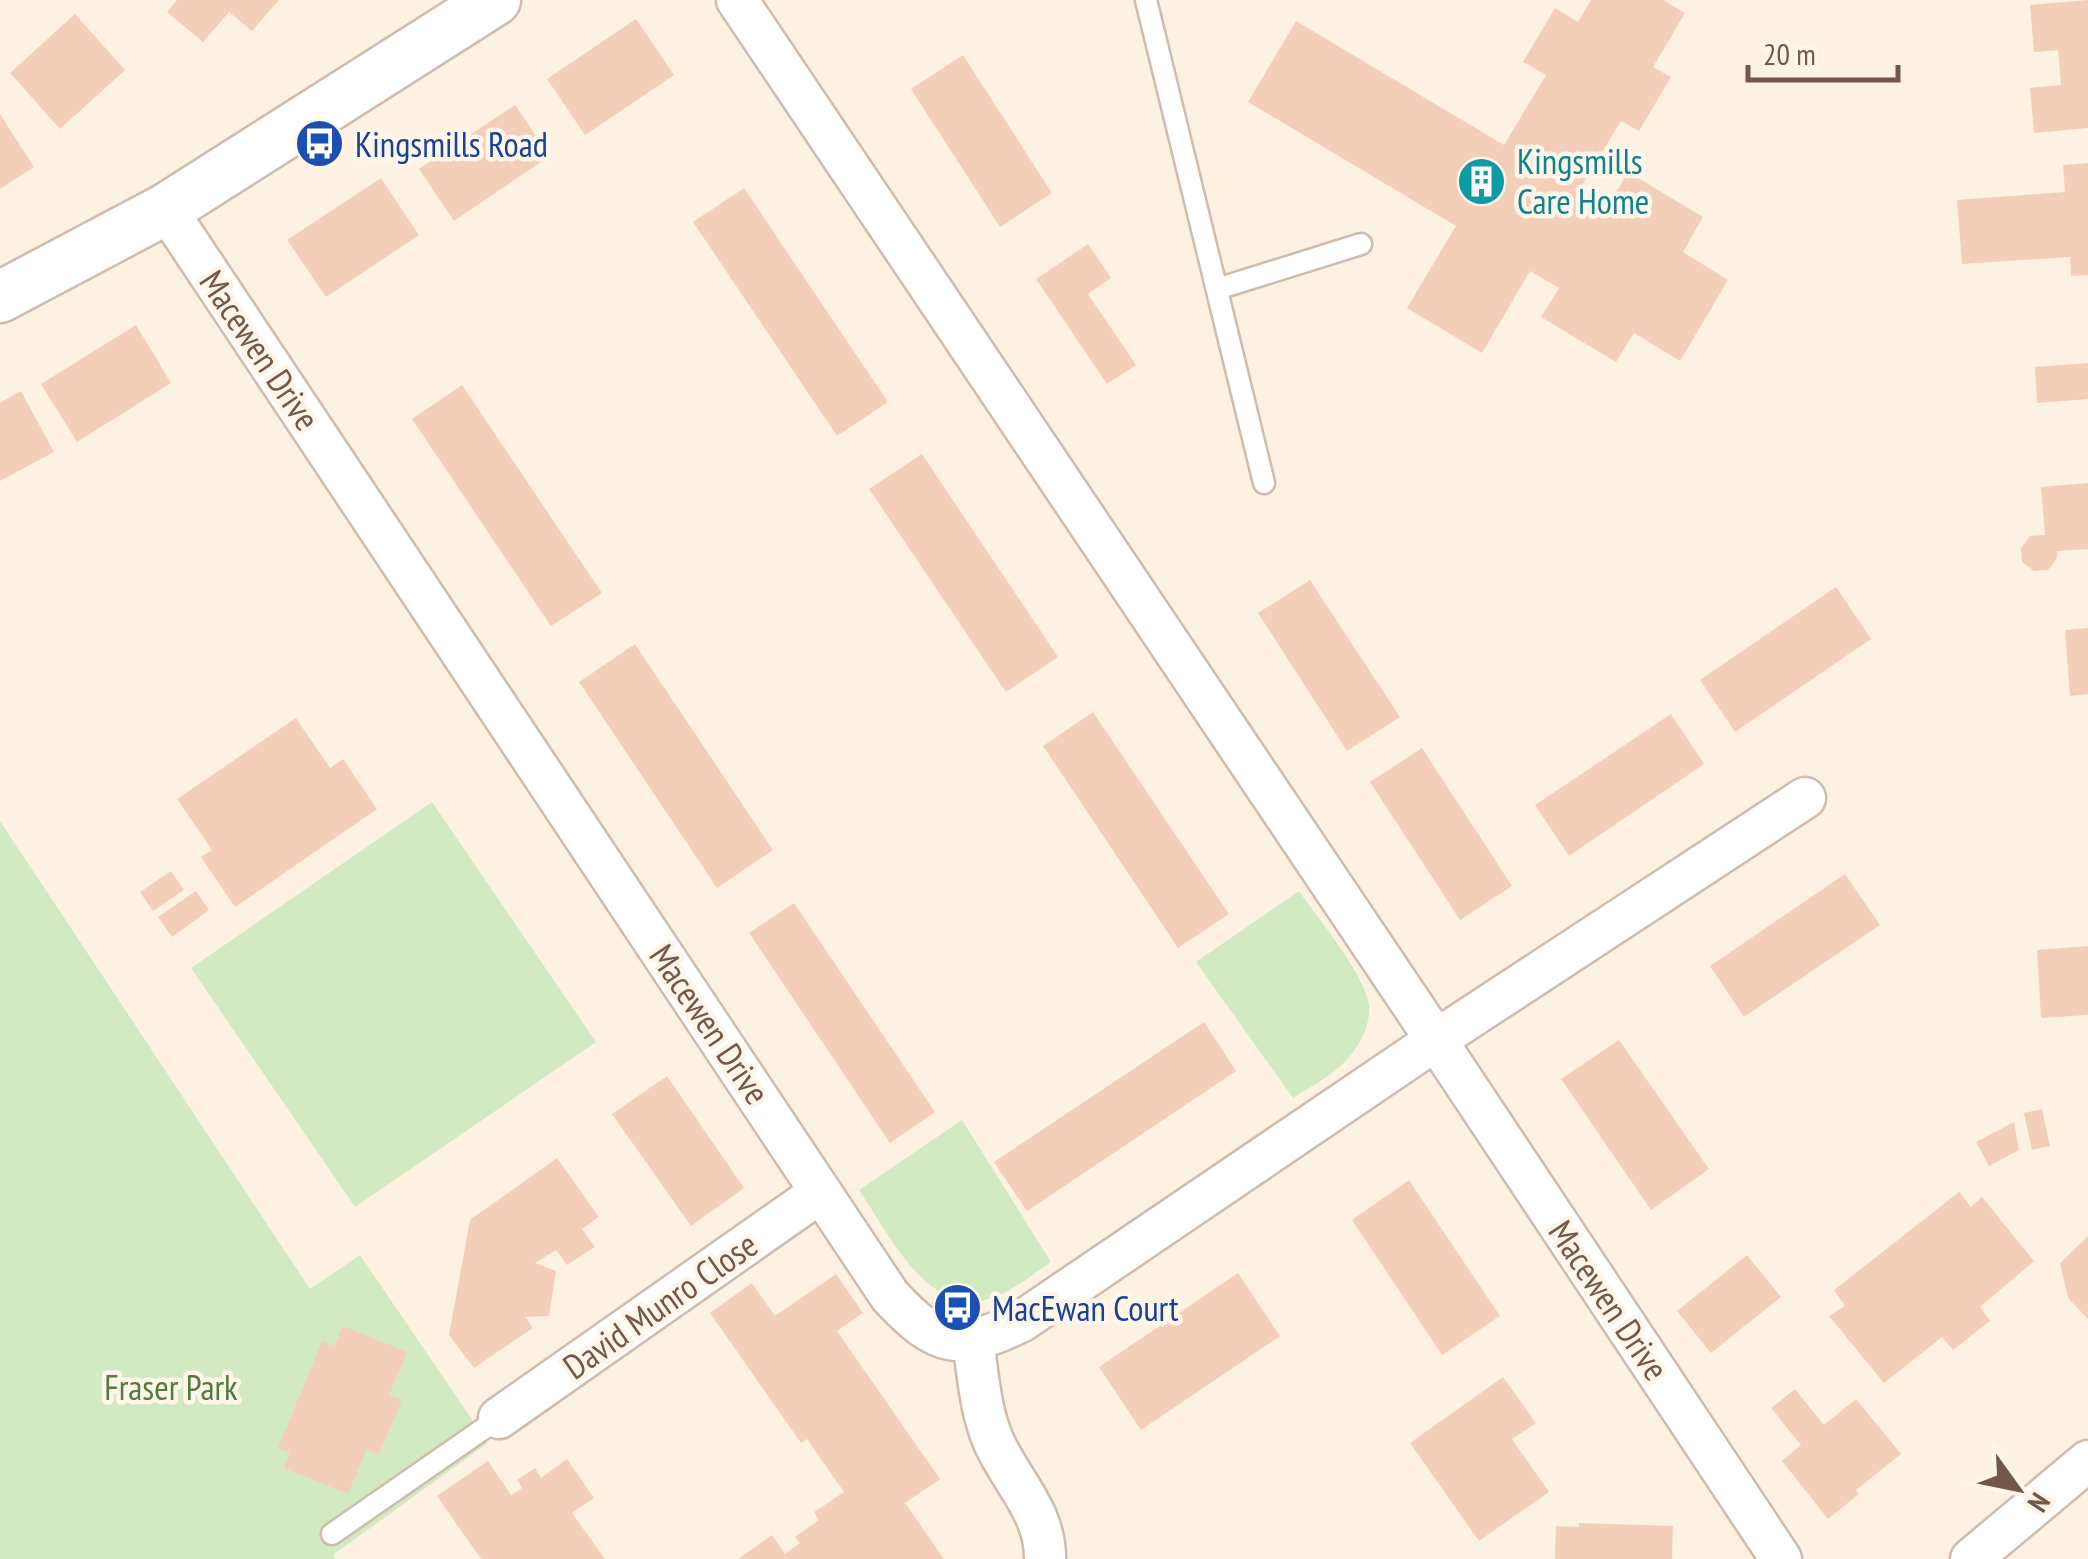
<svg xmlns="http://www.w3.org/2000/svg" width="2088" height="1559" viewBox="0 0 2088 1559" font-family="'PT Sans Narrow',sans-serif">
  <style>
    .green { fill: #d2eac1 }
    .building { fill: #f3cfb9 }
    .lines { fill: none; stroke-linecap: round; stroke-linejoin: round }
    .service-casing { stroke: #d0bbac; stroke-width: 25 }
    .minor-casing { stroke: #d0bbac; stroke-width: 45 }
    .tertiary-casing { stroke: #d0bbac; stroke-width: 55 }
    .service { stroke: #fff; stroke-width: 20 }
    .minor { stroke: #fff; stroke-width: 40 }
    .tertiary { stroke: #fff; stroke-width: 50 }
    .labels { text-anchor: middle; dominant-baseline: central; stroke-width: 9; stroke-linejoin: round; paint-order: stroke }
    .transit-label { font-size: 35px; fill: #164399; stroke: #fff6e9; text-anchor: start }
    .culture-label { font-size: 35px; fill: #0d838f; stroke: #fff6e9; text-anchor: start }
    .street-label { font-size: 35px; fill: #755748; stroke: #fff6e9 }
    .park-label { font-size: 35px; fill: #537b40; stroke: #fff6e9 }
  </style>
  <rect width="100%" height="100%" fill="#fdf2e2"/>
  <path class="green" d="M 432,802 L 596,1042 L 355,1207 L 191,968 Z
    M 0,821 L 310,1289 L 360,1255 L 488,1443 L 334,1554 L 335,1559 L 0,1559 Z
    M 1299,891 C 1317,917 1366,976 1369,1005 C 1371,1028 1356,1053 1339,1067 C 1326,1079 1308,1088 1293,1098 L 1196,962 Z
    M 962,1120 L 1051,1262 C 1030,1276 1008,1295 984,1300 C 926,1314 886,1229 859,1190 Z"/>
  <path class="building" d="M 177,0 L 279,0 L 252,31 L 229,12 L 203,42 L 167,12 Z
    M 1591,0 L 1663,0 L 1685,13 L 1653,67 L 1671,77 L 1639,131 L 1621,121 L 1579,190 L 1607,207 L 1628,172 L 1703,217 L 1683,252 L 1728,280 L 1680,361 L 1634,333 L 1616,362 L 1541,317 L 1559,288 L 1530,271 L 1482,353 L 1407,308 L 1456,226 L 1248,102 L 1296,21 L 1504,145 L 1546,75 L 1523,62 L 1555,8 L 1578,22 Z
    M 2088,0 L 2088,128 L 2034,133 L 2030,88 L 2061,85 L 2058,50 L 2034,52 L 2030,5 Z
    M 75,14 L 125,70 L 60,129 L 10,73 Z
    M 636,19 L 674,75 L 585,135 L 547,79 Z
    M 963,55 L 1052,193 L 1000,227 L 911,89 Z
    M 515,105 L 550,156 L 454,221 L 419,169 Z
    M 0,114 L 34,167 L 0,189 Z
    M 2088,163 L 2088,275 L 2071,276 L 2070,257 L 1962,264 L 1957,200 L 2065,192 L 2063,165 Z
    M 381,178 L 419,235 L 326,297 L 287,240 Z
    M 744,188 L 888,402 L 837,436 L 693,222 Z
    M 1088,244 L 1111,278 L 1088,294 L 1136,365 L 1107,384 L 1036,279 Z
    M 136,325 L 171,383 L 77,442 L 41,384 Z
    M 2088,363 L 2088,399 L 2037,403 L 2035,367 Z
    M 462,385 L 602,593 L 551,626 L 412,419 Z
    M 21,391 L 54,452 L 0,481 L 0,403 Z
    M 922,454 L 1058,657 L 1006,692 L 869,489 Z
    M 2088,483 L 2088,549 L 2057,551 L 2057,558 L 2048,570 L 2034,571 L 2022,562 L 2021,548 L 2030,536 L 2045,535 L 2041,487 Z
    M 1310,580 L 1400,717 L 1347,751 L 1258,613 Z
    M 1836,587 L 1871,639 L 1735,732 L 1700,680 Z
    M 2088,628 L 2088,694 L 2070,696 L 2065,630 Z
    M 635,644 L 773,850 L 717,888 L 579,682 Z
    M 1093,712 L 1229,914 L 1178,948 L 1043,746 Z
    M 1671,714 L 1704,764 L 1569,856 L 1535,805 Z
    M 296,718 L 330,768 L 343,759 L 377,809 L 235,907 L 201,857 L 212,850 L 177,799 Z
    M 1422,748 L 1512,886 L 1460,920 L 1370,782 Z
    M 171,871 L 184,890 L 153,911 L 140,892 Z
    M 1845,874 L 1880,925 L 1744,1017 L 1710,966 Z
    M 196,891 L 209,910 L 172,937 L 158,917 Z
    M 794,903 L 935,1112 L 890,1143 L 749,933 Z
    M 2088,946 L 2088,1015 L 2041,1018 L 2037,950 Z
    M 1204,1022 L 1236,1071 L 1027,1211 L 994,1162 Z
    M 1619,1040 L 1709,1169 L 1651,1210 L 1561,1079 Z
    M 667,1076 L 744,1188 L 691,1226 L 612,1114 Z
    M 2042,1109 L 2050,1146 L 2032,1150 L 2024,1113 Z
    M 2014,1122 L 2019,1150 L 1989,1166 L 1976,1142 Z
    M 557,1158 L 599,1217 L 582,1229 L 595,1247 L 567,1265 L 556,1250 L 535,1263 L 556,1271 L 549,1316 L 525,1317 L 533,1328 L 474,1368 L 449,1335 L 470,1220 Z
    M 1409,1180 L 1500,1316 L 1442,1355 L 1352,1220 Z
    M 1959,1192 L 1971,1207 L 1982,1197 L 2034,1261 L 1980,1307 L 1990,1321 L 1953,1350 L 1942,1337 L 1884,1383 L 1829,1316 L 1845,1306 L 1834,1290 Z
    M 2088,1236 L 2088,1319 L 2068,1298 L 2060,1263 Z
    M 1747,1255 L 1781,1297 L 1711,1353 L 1677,1311 Z
    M 1238,1273 L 1280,1336 L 1141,1430 L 1099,1367 Z
    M 836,1274 L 863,1313 L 837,1331 L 940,1479 L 905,1503 L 944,1559 L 738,1559 L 772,1535 L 785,1554 L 800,1543 L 795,1537 L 819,1520 L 814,1512 L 844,1492 L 807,1439 L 801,1443 L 710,1313 L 752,1283 L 775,1316 Z
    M 343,1326 L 407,1352 L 389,1395 L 402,1400 L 379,1454 L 367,1449 L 348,1494 L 284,1468 L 290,1453 L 278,1448 L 322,1341 L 334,1346 Z
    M 1503,1377 L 1536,1423 L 1512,1439 L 1549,1492 L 1479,1541 L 1410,1443 Z
    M 1795,1389 L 1824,1425 L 1856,1399 L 1901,1454 L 1856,1490 L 1859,1494 L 1828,1519 L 1782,1461 L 1801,1445 L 1771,1408 Z
    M 567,1459 L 594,1498 L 572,1513 L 605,1559 L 481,1559 L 437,1496 L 488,1461 L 511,1495 L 522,1488 L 517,1480 L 535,1468 L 541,1478 Z
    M 1579,1523 L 1673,1526 L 1672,1559 L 1555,1559 L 1556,1526 L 1579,1527 Z"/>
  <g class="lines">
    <defs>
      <path id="service" d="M 1146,0 L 1264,483
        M 1217,289 L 1361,244
        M 332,1534 L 499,1418"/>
      <path id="minor" d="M 737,0 L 1436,1040 L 1781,1559
        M 166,209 L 890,1296 C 937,1347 960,1352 1022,1321 L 1436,1040 L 1805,798
        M 973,1341 C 978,1374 980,1409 993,1440 C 1010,1480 1046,1512 1045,1559
        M 499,1418 L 821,1192
        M 1971,1559 L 2088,1461"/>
      <path id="tertiary" d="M 0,297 L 166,209 L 495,0"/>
    </defs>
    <use href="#service" class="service-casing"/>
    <use href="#minor" class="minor-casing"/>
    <use href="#tertiary" class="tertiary-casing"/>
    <use href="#service" class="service"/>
    <use href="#minor" class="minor"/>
    <use href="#tertiary" class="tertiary"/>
  </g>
  <defs>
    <symbol id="bus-disc" viewBox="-11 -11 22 22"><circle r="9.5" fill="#1a4fb4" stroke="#fff6e9"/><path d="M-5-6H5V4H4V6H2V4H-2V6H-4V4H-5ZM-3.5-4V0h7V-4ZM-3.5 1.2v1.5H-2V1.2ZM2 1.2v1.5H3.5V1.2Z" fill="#fff"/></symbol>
    <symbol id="building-disc" viewBox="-11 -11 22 22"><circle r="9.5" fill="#0f9aa8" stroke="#fff6e9"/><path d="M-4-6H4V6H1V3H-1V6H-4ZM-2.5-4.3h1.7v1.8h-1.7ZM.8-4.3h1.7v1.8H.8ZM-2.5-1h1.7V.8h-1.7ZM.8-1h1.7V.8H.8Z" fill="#fff"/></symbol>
  </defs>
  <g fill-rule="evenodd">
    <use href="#bus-disc" x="292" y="116" width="55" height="55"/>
    <use href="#building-disc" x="1454" y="154" width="55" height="55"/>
    <use href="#bus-disc" x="930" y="1280" width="55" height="55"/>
  </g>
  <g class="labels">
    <g class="transit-label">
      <text x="355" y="144">Kingsmills Road</text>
      <text x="992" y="1308">MacEwan Court</text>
    </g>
    <g class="culture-label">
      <text x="1517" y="161">Kingsmills<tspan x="1517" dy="40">Care Home</tspan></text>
    </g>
    <g class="street-label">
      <text transform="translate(260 350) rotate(56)">Macewen Drive</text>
      <text transform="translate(710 1024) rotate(56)">Macewen Drive</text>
      <text transform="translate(1609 1300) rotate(56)">Macewen Drive</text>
      <text transform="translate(660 1305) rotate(-35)">David Munro Close</text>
    </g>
    <g class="park-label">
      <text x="171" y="1387">Fraser Park</text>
    </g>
  </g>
  <g transform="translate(2018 1489) rotate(123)" stroke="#fff6e9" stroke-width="8" paint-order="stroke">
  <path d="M0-8L18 38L0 25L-18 38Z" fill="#755748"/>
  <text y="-15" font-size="28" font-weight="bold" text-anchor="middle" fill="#755748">N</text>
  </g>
  <path d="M1748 65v15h150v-15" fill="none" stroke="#755748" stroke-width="5"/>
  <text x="1763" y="65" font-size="30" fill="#755748" stroke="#fff6e9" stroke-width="8" paint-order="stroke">20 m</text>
</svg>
